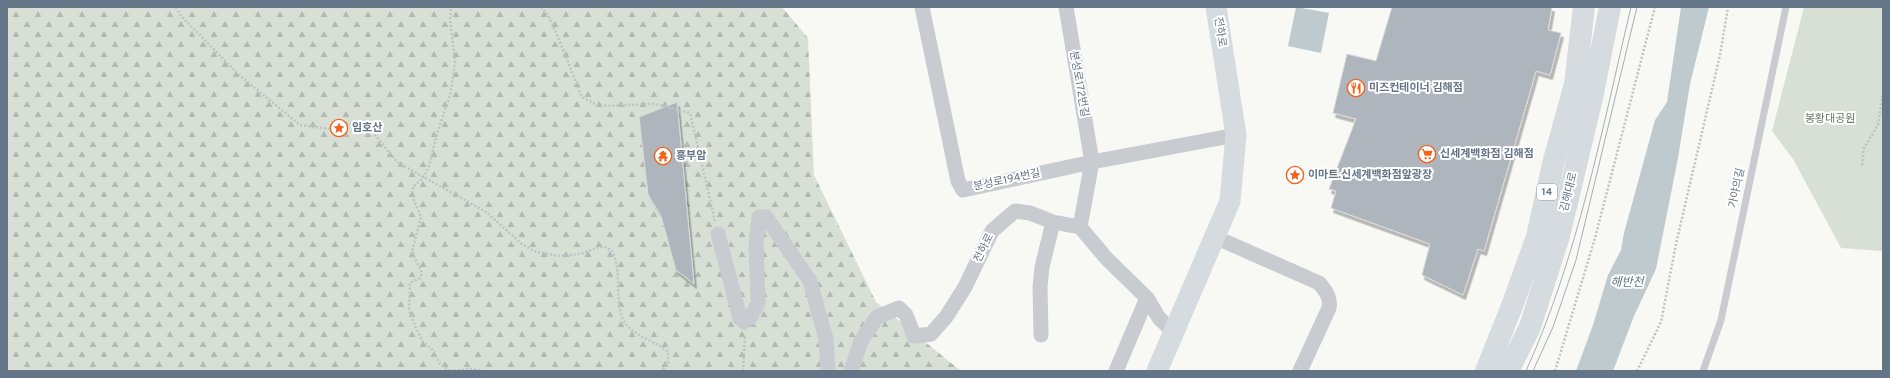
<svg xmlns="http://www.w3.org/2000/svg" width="1890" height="378" viewBox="0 0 1890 378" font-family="Overpass,'Noto Sans KR',sans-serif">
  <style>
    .forest { fill: url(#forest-firs) }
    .park { fill: #d8e0d6 }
    .water { fill: #bfcacf }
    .building { fill: #aeb5bc; stroke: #d9dad7; filter: url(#shadow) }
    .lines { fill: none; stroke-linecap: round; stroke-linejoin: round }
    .path { stroke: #bfc2c4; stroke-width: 2.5; stroke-dasharray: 2 2; stroke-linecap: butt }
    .service { stroke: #c8cbcf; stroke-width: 7 }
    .minor { stroke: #c8cbcf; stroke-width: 15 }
    .secondary { stroke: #d6dbe0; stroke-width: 21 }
    .primary { stroke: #d6dbe0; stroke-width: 22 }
    .tram { stroke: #a8adb4; stroke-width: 1 }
    .labels { text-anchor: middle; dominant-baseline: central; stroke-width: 4; stroke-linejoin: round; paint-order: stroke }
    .shield { fill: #fff; stroke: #939eac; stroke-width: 1 }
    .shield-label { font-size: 10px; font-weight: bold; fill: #657588 }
    .street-label { font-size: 11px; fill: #657588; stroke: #fff }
    .poi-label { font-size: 11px; font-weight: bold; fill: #657588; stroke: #fff; text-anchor: start }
    .park-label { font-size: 11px; fill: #637a60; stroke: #fff }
    .water-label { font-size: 12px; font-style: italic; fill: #617783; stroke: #fff }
  </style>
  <defs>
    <pattern id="forest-firs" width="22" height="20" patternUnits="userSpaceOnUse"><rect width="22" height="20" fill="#d8e0d6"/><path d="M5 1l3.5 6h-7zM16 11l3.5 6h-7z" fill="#b3bab3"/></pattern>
    <filter id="shadow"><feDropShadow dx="2.5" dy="4.5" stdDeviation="0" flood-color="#0004"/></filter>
  </defs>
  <rect width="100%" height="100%" fill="#f8f8f5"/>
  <path class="forest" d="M 7,7 L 782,7 L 808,38 L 814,175 L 876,302 L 961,371 L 7,371 Z"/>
  <path class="park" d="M 1804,7 L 1883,7 L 1883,251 L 1841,248 L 1793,159 L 1772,131 Z"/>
  <path class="water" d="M 1296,7 L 1329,13 L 1321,53 L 1288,46 Z
    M 1681,7 L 1709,7 L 1690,84 L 1678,158 L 1656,269 L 1634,316 L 1613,371 L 1576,371 L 1593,325 L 1608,275 L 1621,250 L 1624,233 L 1655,120 L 1667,102 Z"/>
  <path class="building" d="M 1392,7 L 1552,7 L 1548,30 L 1561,33 L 1550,75 L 1536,71 L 1484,251 L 1478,249 L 1463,295 L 1422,275 L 1430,244 L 1331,208 L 1336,191 L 1329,189 L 1356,119 L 1333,113 L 1347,54 L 1376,61 Z
    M 677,102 L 694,284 L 676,270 L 661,216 L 648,194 L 639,117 Z"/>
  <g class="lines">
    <path class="path" d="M 176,7 L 181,16 L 239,75 L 300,125 L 336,130 L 347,123 L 371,130 L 397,162 L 486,212 L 522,244 L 536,252 L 560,256 L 580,254 L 599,247 L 606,247 L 612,251 C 623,270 613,309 626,324 C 636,337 656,341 668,352 L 668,363 L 662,371
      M 541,7 L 548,15 L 555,30 L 582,97 L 599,106 L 655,104 L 690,113 L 715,221
      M 1862,165 L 1864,148 L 1878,125 L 1883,93
      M 450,371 L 440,364 L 432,349 L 423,342 L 416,328 L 409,310 L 410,283 L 420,278 L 422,273 L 412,252 L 421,217 L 412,196 L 413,187 L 423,178 L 429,166 L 437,134 L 451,92 L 455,61 L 450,20 L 451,7
      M 450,371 L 472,369 L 483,371
      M 743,371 L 745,335
      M 1555,371 L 1595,238 L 1655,7
      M 1637,371 L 1661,322 L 1676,244 L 1720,55 L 1728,7"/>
    <path class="service" d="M 1703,371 L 1721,320 L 1786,7"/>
    <path class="minor" d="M 922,7 L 958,181 L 963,190 L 1092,162 L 1236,135
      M 1066,7 L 1092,162 L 1080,227
      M 718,234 L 740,318 L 744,322 L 750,318 L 758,303 L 756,244 L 759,217 L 766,217 L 810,281 L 826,339 L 828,371
      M 1215,237 L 1319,283 C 1326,291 1331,298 1329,308 L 1300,371
      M 1041,335 L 1040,287 L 1042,267 L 1053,222
      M 851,371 L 861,341 L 877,317 L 899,308 L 906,315 L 914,336 L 931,334 L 946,317 L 965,287 L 992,231 L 1015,211 L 1030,213 L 1053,222 L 1080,227 L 1107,259 L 1147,298 L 1159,318 L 1175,333
      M 1116,371 L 1147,298"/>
    <path class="secondary" d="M 1157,371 L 1230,201 L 1236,135 L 1216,7"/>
    <path class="primary" d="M 1486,371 L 1512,306 L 1537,237 L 1553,164 L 1575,84 L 1584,7
      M 1508,371 L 1530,327 L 1559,236 L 1592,98 L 1610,7"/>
    <path class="tram" d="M 1526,371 C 1578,256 1602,130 1631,7
      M 1533,371 L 1553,327 L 1576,260 L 1637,7"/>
  </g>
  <defs>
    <symbol id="restaurant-ring" viewBox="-11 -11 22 22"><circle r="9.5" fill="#fff" stroke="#ef651e" stroke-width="1.5"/><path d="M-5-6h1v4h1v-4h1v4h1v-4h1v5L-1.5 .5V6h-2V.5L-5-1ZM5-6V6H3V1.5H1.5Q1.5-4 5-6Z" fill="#ef651e"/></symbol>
    <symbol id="sight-ring" viewBox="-11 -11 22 22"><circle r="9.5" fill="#fff" stroke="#ef651e" stroke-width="1.5"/><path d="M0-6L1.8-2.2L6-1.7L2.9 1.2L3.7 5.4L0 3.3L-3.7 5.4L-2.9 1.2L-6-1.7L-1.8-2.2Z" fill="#ef651e"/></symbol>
    <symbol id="supermarket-ring" viewBox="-11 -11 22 22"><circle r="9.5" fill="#fff" stroke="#ef651e" stroke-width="1.5"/><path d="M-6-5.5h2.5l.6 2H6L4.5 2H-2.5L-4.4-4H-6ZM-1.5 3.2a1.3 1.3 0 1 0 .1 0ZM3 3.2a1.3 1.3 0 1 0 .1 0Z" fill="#ef651e"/></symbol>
    <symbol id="temple-ring" viewBox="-11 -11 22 22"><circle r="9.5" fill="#fff" stroke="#ef651e" stroke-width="1.5"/><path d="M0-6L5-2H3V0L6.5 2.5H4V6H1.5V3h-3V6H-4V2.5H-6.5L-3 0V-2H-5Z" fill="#ef651e"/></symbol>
  </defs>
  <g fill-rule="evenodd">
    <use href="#restaurant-ring" x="1346" y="78" width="20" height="20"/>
    <use href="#sight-ring" x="329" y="118" width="20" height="20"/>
    <use href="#supermarket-ring" x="1417" y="144" width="20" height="20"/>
    <use href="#temple-ring" x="653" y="146" width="20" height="20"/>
    <use href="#sight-ring" x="1285" y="165" width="20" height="20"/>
  </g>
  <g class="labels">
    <rect class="shield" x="1537" y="184" width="20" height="16" rx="3"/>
    <g class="shield-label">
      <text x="1547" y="192">14</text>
    </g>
    <g class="street-label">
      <text transform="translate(1220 32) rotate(81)">전하로</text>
      <text transform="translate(1079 84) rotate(80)">분성로172번길</text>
      <text transform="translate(1007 180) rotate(-12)">분성로194번길</text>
      <text transform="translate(1737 188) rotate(-78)">가야의길</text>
      <text transform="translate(1569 192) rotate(-76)">김해대로</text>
      <text transform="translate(984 248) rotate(-64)">전하로</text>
    </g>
    <g class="poi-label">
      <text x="1369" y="88">미즈컨테이너 김해점</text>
      <text x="352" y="128">임호산</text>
      <text x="1440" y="154">신세계백화점 김해점</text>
      <text x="676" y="156">흥부암</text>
      <text x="1308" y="175">이마트.신세계백화점앞광장</text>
    </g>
    <g class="park-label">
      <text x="1830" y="119">봉황대공원</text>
    </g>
    <g class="water-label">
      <text x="1627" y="283">해반천</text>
    </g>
  </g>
  <rect width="1890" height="378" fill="none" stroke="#657588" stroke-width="16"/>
</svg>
